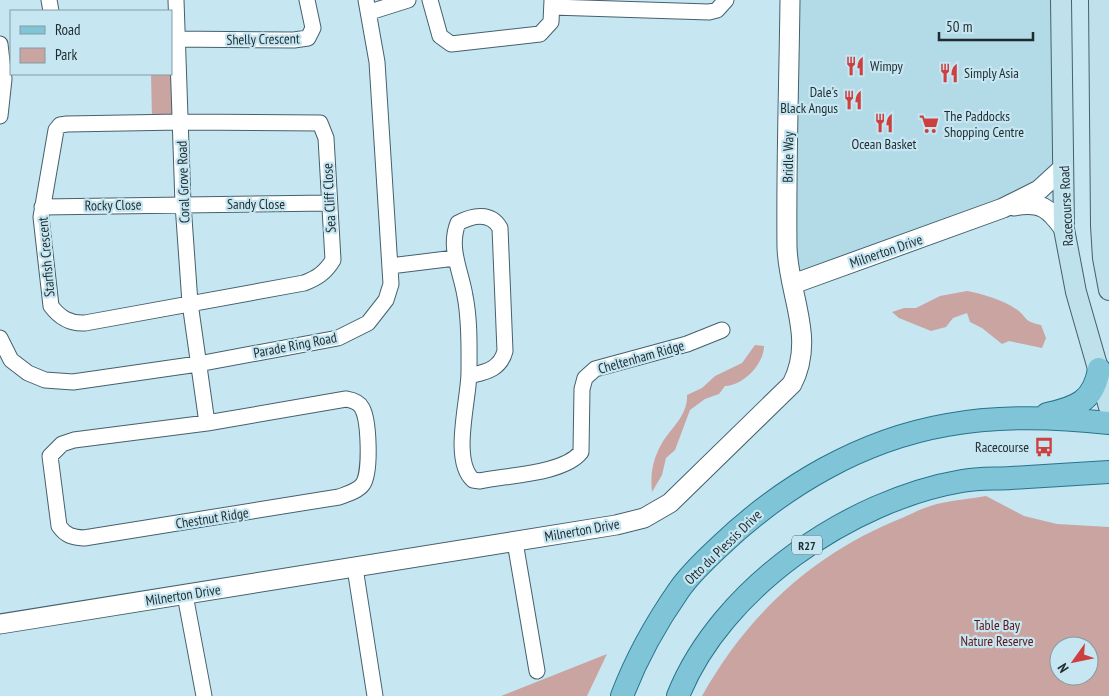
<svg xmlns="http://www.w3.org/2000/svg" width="1109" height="696" viewBox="0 0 1109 696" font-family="'PT Sans Narrow',sans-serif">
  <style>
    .built { fill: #b2dae7 }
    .green { fill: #caa4a0; fill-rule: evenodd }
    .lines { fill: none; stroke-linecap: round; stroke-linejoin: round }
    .minor-casing { stroke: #45616b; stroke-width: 17 }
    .tertiary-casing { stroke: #45616b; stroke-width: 21 }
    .secondary-casing { stroke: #45616b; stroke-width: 22 }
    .primary-casing { stroke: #27748b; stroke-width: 24 }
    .minor { stroke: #fff; stroke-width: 15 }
    .tertiary { stroke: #fff; stroke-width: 19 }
    .secondary { stroke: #bfe1eb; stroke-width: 20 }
    .primary { stroke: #80c4d7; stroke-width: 22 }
    .labels { text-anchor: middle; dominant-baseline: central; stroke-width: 4.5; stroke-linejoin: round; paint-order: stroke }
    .shield { fill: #c6e6f2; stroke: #51636a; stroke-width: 1 }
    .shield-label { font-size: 12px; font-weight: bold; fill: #1f2b2f }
    .street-label { font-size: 14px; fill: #1f2b2f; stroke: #c6e6f2 }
    .poi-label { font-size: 14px; fill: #1f2b2f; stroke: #c6e6f2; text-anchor: start }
    .park-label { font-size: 14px; fill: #5f1516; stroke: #c6e6f2 }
  </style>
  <rect width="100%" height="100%" fill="#c6e6f2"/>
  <path class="built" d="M 790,0 L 1061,0 L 1054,179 L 793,284 Z"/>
  <path class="green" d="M 151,74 L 171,74 L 172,117 L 152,118 Z
    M 967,291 C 983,294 1003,300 1016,309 C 1029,318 1022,321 1041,325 L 1046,338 L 1042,348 L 1009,341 L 1002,344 L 982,328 L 970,322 L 967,313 L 953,318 L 946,327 L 931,331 L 899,318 L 892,312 L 904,308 L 916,308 L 940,296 Z
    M 755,345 L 764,346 C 764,364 743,386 725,386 L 719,394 L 705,399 L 690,410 L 675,450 L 666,458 L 662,475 L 652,492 C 650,473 653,459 662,443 C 672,427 688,415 687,395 L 702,388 L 715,376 L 742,363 Z
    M 986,496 L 1024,516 L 1057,524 L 1109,527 L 1109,696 L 702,696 C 748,614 814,553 902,518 C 913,513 925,507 937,504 C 953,500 970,499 986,496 ZM 1059,646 L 1089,646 L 1089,676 L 1059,676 Z
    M 607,654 L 587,696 L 501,696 Z"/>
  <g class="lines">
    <defs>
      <path id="minor" d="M 49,0 L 51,11
        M 176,0 L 183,204 L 190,303 L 207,423
        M 430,0 L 440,36 L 451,44 L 540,34 L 551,22 L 552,0
        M 552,7 L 709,12 L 717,10 L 726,0
        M 370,12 L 408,0
        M 171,39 L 294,40 L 308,38 L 313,28 L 307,0
        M 0,44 L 4,79 L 0,116
        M 181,122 L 320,123 L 326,138 L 333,260 C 325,273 317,278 304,283 L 85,323 C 70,324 60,318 51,306 L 41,217 L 56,130 L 60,125 L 67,124 Z
        M 42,207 L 329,203
        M 390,266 L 455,258
        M 0,338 L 11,360 L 28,373 L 45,380 L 73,382 L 198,364 L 338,338 L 368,323 L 386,300 L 391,284 L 377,62 L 366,0
        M 469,376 C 485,372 500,370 505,351 L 500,228 C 491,212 473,215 458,223 C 448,248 461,271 465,296 C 470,321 469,348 469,372 C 469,400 451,460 473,480 L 480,481 C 507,475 564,474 581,452 L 582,389 L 585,378 L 595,369 L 687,344 L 722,330
        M 346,399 C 352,400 359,402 362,408 C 369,420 371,472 363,484 C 358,491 347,494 339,497 L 84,538 C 72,537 66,536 59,526 L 50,456 L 62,444 L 74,440 L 207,423 Z
        M 515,542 L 537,671
        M 355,568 L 375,696
        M 185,595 L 204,696"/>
      <path id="tertiary" d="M 1014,206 C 1041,201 1049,208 1064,229
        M 793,284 L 1003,208 L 1039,190 L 1063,168
        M 0,624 L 616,525 L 644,518 L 670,503 L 792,384 C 816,338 788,294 787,247 C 786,165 789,82 790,0"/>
      <path id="secondary" d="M 1061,0 L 1064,229 L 1076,292 L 1109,407
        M 1099,0 L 1101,226 L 1103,258 L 1109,290"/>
      <path id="primary" d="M 1047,414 C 1076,408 1094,401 1099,369
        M 622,696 C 636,659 656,623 679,590 C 690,574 706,559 720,546 C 783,486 861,440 947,425 C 1000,415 1055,417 1109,423
        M 678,696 C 721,588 850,500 962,481 C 978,478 995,479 1011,478 C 1044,476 1076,474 1109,472"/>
    </defs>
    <use href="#minor" class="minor-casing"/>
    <use href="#tertiary" class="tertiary-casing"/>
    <use href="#secondary" class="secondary-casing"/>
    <use href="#primary" class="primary-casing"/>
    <use href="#minor" class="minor"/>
    <use href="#tertiary" class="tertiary"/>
    <use href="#secondary" class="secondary"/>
    <use href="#primary" class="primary"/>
  </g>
  <defs>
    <symbol id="restaurant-bare" viewBox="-9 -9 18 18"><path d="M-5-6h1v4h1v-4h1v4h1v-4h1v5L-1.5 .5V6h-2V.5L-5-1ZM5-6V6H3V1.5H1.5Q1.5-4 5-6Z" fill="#ce3f40" stroke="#c6e6f2" stroke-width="2.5" paint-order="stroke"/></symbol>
    <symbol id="supermarket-bare" viewBox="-9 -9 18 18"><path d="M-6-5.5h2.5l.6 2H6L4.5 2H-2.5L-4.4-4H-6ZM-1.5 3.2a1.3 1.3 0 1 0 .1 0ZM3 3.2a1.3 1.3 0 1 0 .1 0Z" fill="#ce3f40" stroke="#c6e6f2" stroke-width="2.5" paint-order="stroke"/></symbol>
    <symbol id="bus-bare" viewBox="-9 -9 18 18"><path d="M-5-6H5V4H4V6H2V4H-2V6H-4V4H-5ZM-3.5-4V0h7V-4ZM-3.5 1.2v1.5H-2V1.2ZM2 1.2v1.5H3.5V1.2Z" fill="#ce3f40" stroke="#c6e6f2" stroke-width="2.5" paint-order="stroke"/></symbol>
  </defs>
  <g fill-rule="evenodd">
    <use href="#restaurant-bare" x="841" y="52" width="28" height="28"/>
    <use href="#restaurant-bare" x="935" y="59" width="28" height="28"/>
    <use href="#restaurant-bare" x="839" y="86" width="28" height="28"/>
    <use href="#restaurant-bare" x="870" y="109" width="28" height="28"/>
    <use href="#supermarket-bare" x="915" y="110" width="28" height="28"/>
    <use href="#bus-bare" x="1030" y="433" width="28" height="28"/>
  </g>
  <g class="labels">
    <rect class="shield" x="792" y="535.5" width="30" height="19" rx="4"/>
    <g class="shield-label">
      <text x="807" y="545">R27</text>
    </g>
    <g class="street-label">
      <text transform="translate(263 39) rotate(-1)">Shelly Crescent</text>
      <text transform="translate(788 157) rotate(-89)">Bridle Way</text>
      <text transform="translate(183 182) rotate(-92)">Coral Grove Road</text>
      <text transform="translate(329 198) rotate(-93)">Sea Cliff Close</text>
      <text x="256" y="204">Sandy Close</text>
      <text transform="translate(113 205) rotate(-1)">Rocky Close</text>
      <text transform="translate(1066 206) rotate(-93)">Racecourse Road</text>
      <text transform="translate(886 251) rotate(-19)">Milnerton Drive</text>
      <text transform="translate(46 257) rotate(-95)">Starfish Crescent</text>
      <text transform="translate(295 345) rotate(-11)">Parade Ring Road</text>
      <text transform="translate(641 357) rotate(-16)">Cheltenham Ridge</text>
      <text transform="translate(212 518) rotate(-9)">Chestnut Ridge</text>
      <text transform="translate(582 530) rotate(-10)">Milnerton Drive</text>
      <text transform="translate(723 547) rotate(-44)">Otto du Plessis Drive</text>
      <text transform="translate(183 595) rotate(-9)">Milnerton Drive</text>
    </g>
    <g class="poi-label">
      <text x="870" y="66">Wimpy</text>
      <text x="964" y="73">Simply Asia</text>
      <text x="838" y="92" text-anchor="end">Dale's<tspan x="838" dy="16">Black Angus</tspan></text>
      <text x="944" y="116">The Paddocks<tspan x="944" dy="16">Shopping Centre</tspan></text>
      <text x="884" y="144" text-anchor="middle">Ocean Basket</text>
      <text x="1029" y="447" text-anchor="end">Racecourse</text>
    </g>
    <g class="park-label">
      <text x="997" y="625">Table Bay<tspan x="997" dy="16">Nature Reserve</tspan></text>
    </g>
  </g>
  <rect x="10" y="10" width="162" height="65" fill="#c6e6f2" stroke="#839ba4"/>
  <rect x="20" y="26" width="25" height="8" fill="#80c4d7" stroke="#839ba4"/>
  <text x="55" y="35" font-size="15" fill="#1f2b2f">Road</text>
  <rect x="20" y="48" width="25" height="15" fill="#caa4a0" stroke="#839ba4"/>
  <text x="55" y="60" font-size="15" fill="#1f2b2f">Park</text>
  <g transform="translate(1074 661) rotate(237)"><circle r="24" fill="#c6e6f2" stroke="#839ba4"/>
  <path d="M0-4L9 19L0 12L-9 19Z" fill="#ce3f40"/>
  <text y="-8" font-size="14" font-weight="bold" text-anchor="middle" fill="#1f2b2f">N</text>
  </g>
  <path d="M939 32v8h94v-8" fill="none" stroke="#1f2b2f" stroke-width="2.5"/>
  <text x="946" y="32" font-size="15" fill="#1f2b2f" stroke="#c6e6f2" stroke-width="4" paint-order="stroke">50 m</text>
</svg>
